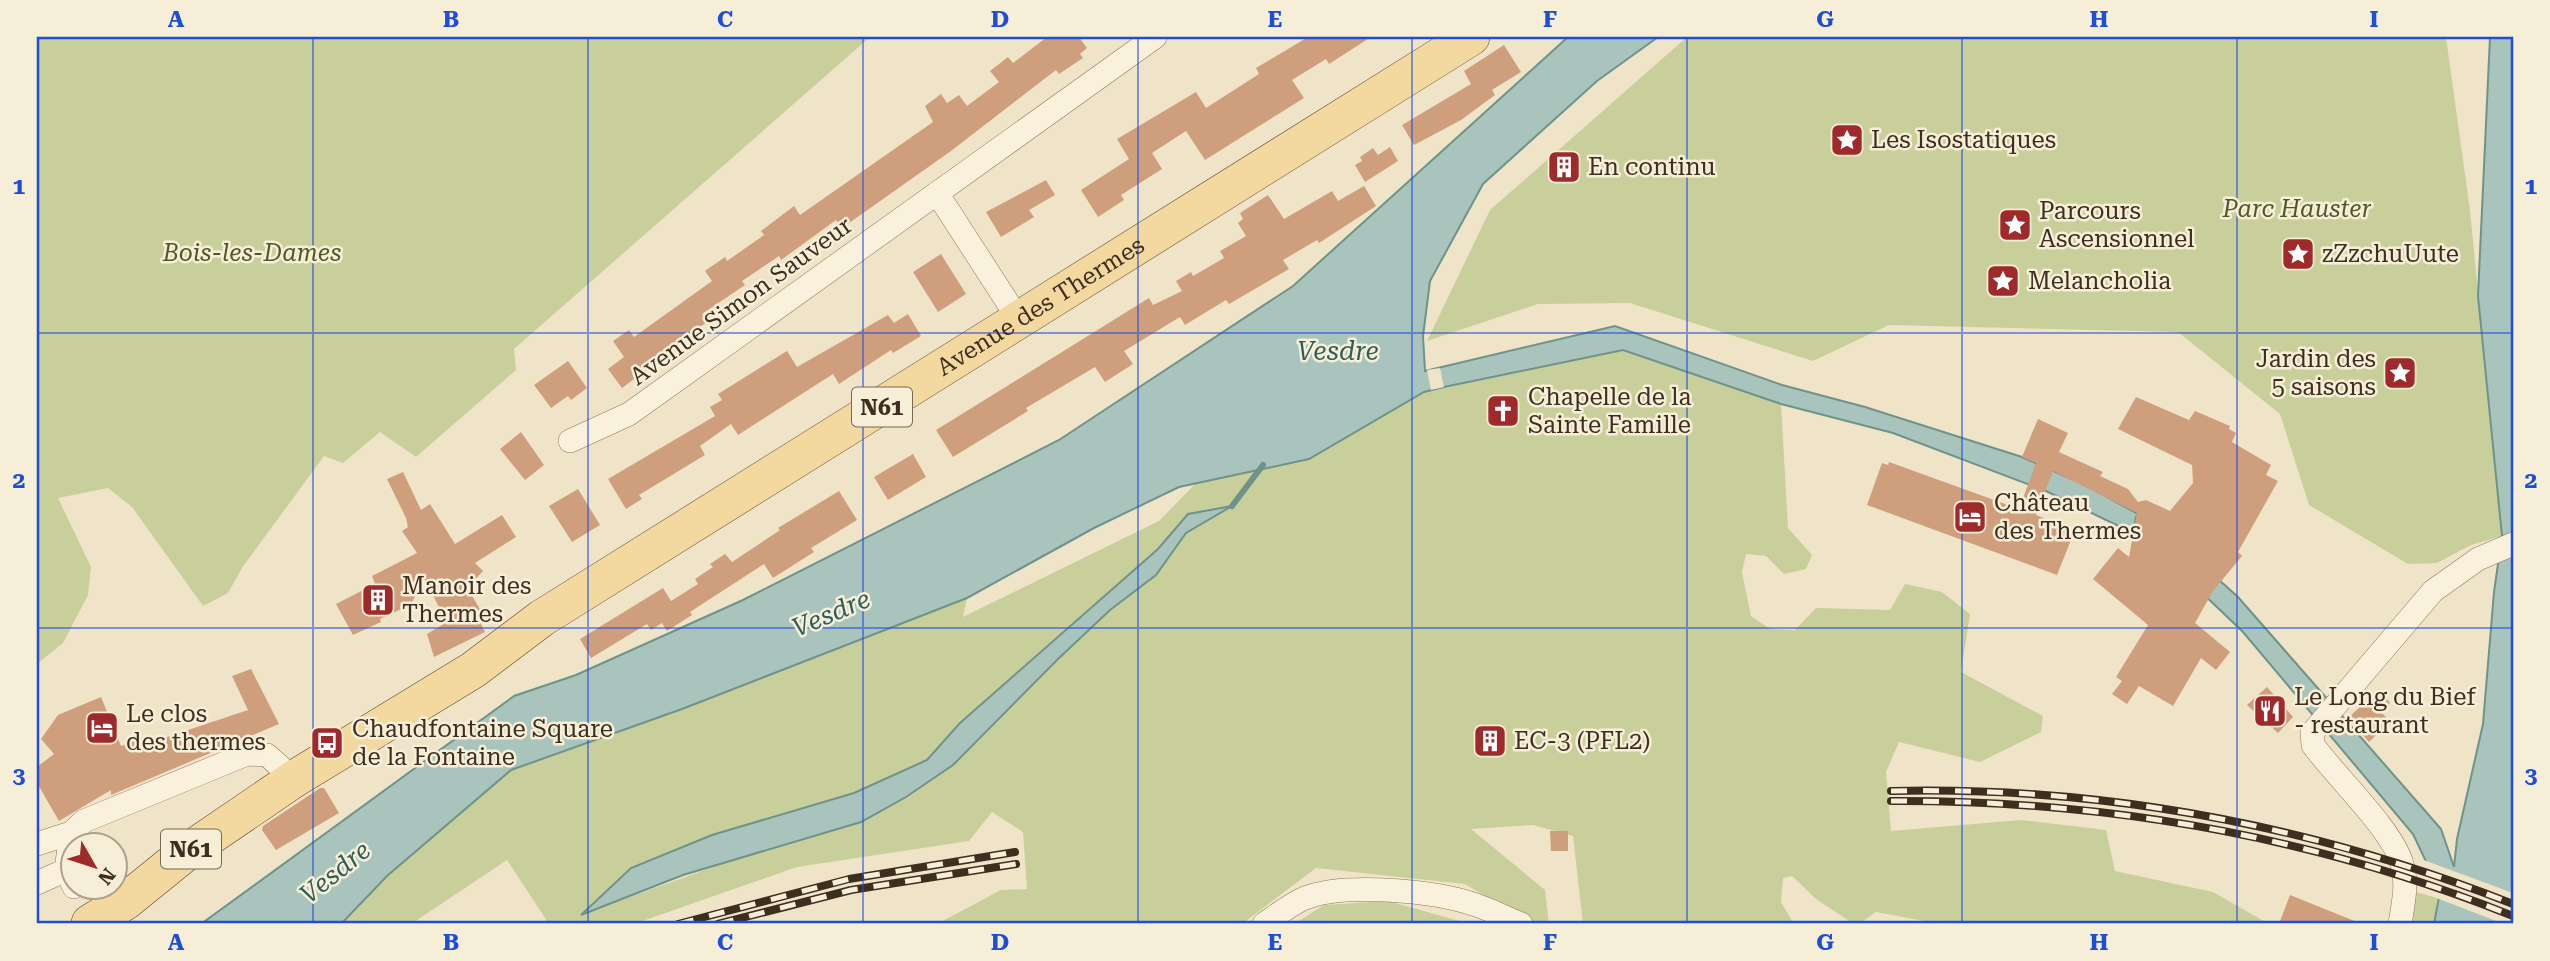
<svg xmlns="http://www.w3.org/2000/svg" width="2550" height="961" viewBox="0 0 2550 961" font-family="'Roboto Serif',serif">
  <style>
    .green { fill: #c9cf9b; fill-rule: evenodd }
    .water { fill: #a9c4bc; stroke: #6f938a; stroke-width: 2 }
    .pier { fill: #f0e4c8 }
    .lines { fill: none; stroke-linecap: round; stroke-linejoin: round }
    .stream { stroke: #6f938a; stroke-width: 6 }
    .building { fill: #cf9f7d }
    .minor-casing { stroke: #8d765c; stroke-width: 24 }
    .primary-casing { stroke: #5b4430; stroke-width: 38 }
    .minor { stroke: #faf1dc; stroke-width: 23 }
    .primary { stroke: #f3d9a0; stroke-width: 37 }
    .rail-casing { stroke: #3d2e20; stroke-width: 8 }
    .rail { stroke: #f7eed8; stroke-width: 5; stroke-dasharray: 16; stroke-linecap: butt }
    .grid { fill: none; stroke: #1d4ed8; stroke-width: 2; stroke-opacity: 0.55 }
    .labels { text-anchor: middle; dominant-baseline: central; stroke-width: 5; stroke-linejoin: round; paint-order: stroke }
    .shield { fill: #f7eed8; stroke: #756857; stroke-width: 2 }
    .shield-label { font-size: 23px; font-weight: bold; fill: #3d2e20 }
    .poi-label { font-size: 24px; fill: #3d2e20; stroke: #f7eed8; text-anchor: start }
    .park-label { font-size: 24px; font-style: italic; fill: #4d5a26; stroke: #f7eed8 }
    .street-label { font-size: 24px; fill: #3d2e20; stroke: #f7eed8 }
    .water-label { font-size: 26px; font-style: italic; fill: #2f5d5a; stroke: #f7eed8 }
    .neatline { fill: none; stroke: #1d4ed8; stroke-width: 2.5 }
    .grid-label { font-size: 23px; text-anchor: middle; font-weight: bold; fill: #1d4ed8 }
  </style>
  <rect width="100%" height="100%" fill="#f0e4c8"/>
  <path class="green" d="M 37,37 L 870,37 L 514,349 L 516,370 L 416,457 L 380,432 L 343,463 L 324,456 L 242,568 L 228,593 L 203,606 L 132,507 L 108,488 L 58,498 L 91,567 L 88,595 L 63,643 L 37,664 Z
    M 1687,37 L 2446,37 L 2470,210 L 2502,536 L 2471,545 L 2437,563 L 2408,564 L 2309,505 L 2280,414 L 2178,332 L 1889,325 L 1813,361 L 1630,303 L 1538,304 L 1427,341 L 1490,210 Z
    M 1623,350 L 1781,404 L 1788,528 L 1812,555 L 1806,569 L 1784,574 L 1766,556 L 1746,554 L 1742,572 L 1751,616 L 1770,629 L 1795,630 L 1816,608 L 1890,610 L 1905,584 L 1942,592 L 1970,614 L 1961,672 L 2043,716 L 2041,732 L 1980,762 L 1899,742 L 1886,772 L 1891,831 L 2021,820 L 2106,830 L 2115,871 L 2213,892 L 2269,924 L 1940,924 L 1876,912 L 1859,924 L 1854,924 L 1816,899 L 1792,876 L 1783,878 L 1781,902 L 1794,924 L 1583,924 L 1573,836 L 1533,825 L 1471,829 L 1545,890 L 1549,924 L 1531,924 L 1465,884 L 1316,868 L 1242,924 L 937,924 L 1001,890 L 1027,889 L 1023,832 L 992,812 L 969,841 L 797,867 L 634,924 L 549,924 L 507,860 L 411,924 L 341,924 L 387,876 L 511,770 L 682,709 L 967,598 L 963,617 L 1159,521 L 1196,483 L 1309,459 L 1424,392 ZM 1230,506 L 1186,533 L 1156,575 L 1110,610 L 1057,660 L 953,765 L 757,851 L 583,914 L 632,867 L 712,835 L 854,793 L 927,760 L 960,723 L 1158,549 L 1188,514 Z
    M 2402,888 L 2437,898 L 2434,924 L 2398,924 Z
    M 1388,901 L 1470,924 L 1294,924 L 1324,905 Z"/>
  <path class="water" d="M 1568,37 L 1658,37 L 1597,81 L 1483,184 L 1430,281 L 1423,336 L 1425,371 L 1615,326 L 1782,385 L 1865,407 L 2022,457 L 2087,486 L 2158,525 L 2238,597 L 2441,829 L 2454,867 L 2457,839 L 2483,724 L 2494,592 L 2502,536 L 2478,296 L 2490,37 L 2513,37 L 2513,924 L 2434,924 L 2440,891 L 2413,834 L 2243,632 L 2196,587 L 2151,524 L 2136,517 L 2133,533 L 2046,491 L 1893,433 L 1781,404 L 1623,350 L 1444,387 L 1424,392 L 1309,459 L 1179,487 L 1094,528 L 967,598 L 682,709 L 511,770 L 387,876 L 341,924 L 201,924 L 514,696 L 576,675 L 743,600 L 1059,440 L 1293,286 Z
    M 1232,506 L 1186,533 L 1156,575 L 1110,610 L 1057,660 L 953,765 L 906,797 L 861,822 L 683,875 L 581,915 L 631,868 L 712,835 L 854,793 L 927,760 L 960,723 L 1158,549 L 1188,514 Z"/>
  <path class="pier" d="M 1440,368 L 1444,387 L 1431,390 L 1427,370 Z
    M 2421,859 L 2513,893 L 2513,924 L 2504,924 L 2434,897 L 2436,891 Z"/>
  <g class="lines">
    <path class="stream" d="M 1232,506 L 1263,465"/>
  </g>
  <path class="building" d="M 1047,37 L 1079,37 L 1087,48 L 1080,54 L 1083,58 L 1059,74 L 1056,70 L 951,151 L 842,228 L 836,220 L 781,260 L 779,256 L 742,281 L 745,285 L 702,314 L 707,322 L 651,362 L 653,365 L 622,388 L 608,369 L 624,357 L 613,341 L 629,330 L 634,337 L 712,281 L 705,271 L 725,257 L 727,261 L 764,235 L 761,231 L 794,206 L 800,215 L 933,122 L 925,106 L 941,94 L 947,103 L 959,95 L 967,106 L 999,82 L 990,71 L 1008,57 L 1013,63 Z
    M 1308,37 L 1371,37 L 1329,64 L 1326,59 L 1292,80 L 1304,98 L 1205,160 L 1186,131 L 1152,153 L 1162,169 L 1121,195 L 1124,200 L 1098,217 L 1081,190 L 1129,159 L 1117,139 L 1196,92 L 1206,108 L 1259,74 L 1256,68 Z
    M 1504,45 L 1521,72 L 1492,90 L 1495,95 L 1461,120 L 1414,145 L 1402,125 L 1471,84 L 1464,71 Z
    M 1390,147 L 1398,161 L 1365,182 L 1355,165 L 1362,161 L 1360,157 L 1373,148 L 1378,155 Z
    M 1046,180 L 1055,195 L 1029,210 L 1034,217 L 1001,237 L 986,212 Z
    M 1364,186 L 1376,206 L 1319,243 L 1317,240 L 1283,260 L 1289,269 L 1229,304 L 1226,300 L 1185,325 L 1180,317 L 1124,351 L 1133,364 L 1105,382 L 1095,367 L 1026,408 L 1028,411 L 953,457 L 936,430 L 1149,298 L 1153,305 L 1182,291 L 1176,281 L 1191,272 L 1193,276 L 1224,258 L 1220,251 L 1246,236 L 1238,223 L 1243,219 L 1240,213 L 1268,195 L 1284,219 L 1332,191 L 1338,201 Z
    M 941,254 L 966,294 L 938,312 L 913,272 Z
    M 908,314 L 921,336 L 893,353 L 891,350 L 839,384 L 833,374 L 738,435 L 731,424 L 700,446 L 705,455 L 639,495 L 642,499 L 626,509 L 608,479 L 715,416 L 710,407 L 722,400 L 718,394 L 787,351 L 797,367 L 888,315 L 894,323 Z
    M 568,361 L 587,388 L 571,400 L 568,396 L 551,408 L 534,385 Z
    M 2136,397 L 2189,420 L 2195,411 L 2230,426 L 2229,429 L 2236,433 L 2232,442 L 2271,465 L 2266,475 L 2278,481 L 2238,552 L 2242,556 L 2213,591 L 2195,623 L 2230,652 L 2216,670 L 2201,658 L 2173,706 L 2139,686 L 2127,704 L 2112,694 L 2122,681 L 2116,677 L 2148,625 L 2093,579 L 2118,548 L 2129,557 L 2137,513 L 2053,471 L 2036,515 L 2075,530 L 2057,575 L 1867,505 L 1882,463 L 1888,465 L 1889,462 L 2019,509 L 2036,463 L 2022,457 L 2038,419 L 2068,433 L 2059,452 L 2103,472 L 2100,476 L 2128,489 L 2138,502 L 2146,500 L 2170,511 L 2193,483 L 2192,465 L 2118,429 Z
    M 521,432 L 544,465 L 525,480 L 500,449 Z
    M 913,454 L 926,477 L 888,500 L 874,477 Z
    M 403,472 L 421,510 L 430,504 L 455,544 L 502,515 L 516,537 L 475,563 L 483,571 L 472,583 L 471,594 L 481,611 L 476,614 L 485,632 L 434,657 L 427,634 L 447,622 L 423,577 L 412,603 L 400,606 L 401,609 L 380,619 L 381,622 L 353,635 L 336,604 L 375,584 L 372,576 L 417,553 L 402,531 L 408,527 L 406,518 L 387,479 Z
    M 578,489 L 600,525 L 572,542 L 549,506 Z
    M 839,491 L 857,520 L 811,548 L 814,552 L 773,578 L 764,564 L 690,612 L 692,615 L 667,631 L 662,623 L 651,630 L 647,624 L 591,658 L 580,639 L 663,588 L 671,601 L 698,584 L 695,579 L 713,567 L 710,564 L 725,554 L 732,562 L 780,530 L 778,528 Z
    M 251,669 L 279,724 L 111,795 L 111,790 L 59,821 L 37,783 L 37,767 L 54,754 L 41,739 L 58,715 L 101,697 L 121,746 L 143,738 L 146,744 L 248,710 L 232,676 Z
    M 2267,687 L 2293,717 L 2278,733 L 2247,705 Z
    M 2379,689 L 2390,703 L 2381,712 L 2390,721 L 2369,742 L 2348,718 Z
    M 320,788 L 324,788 L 339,813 L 276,850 L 262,830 L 263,826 Z
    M 1550,831 L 1568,831 L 1568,851 L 1551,851 Z
    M 2290,895 L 2357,922 L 2357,924 L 2279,924 Z"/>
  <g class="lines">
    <defs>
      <path id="minor" d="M 937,193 L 1019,320
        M 570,441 L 629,414 L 1155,37
        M 37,844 L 71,833
        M 37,883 L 66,870
        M 74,887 L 66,870 L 71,833 L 84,821 L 247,754 L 267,755 L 294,779
        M 1264,924 C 1277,915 1291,904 1305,898 C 1345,882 1436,891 1476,905 C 1491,910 1506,918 1521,924
        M 2400,924 C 2403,905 2408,883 2402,864 C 2392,829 2336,777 2313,745 L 2312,733 L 2433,591 L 2478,559 L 2513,544"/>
      <g id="primary">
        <path id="s1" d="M 90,923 L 126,901 L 184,854 L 294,779 L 473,670 L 542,618 L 1471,37"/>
      </g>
    </defs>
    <use href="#minor" class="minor-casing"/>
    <use href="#primary" class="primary-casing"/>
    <use href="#minor" class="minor"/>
    <use href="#primary" class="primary"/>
    <defs>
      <path id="rail" d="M 1891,791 C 2105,786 2314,826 2513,904
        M 1891,801 C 2106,800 2314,836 2513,916
        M 678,924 L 849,879 L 1015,852
        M 718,924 L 851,890 L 1016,864"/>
    </defs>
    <use href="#rail" class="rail-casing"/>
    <use href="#rail" class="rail"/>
  </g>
  <path class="grid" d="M 313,37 L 313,924M 588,37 L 588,924M 863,37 L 863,924M 1138,37 L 1138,924M 1412,37 L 1412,924M 1687,37 L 1687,924M 1962,37 L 1962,924M 2237,37 L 2237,924M 37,333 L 2513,333M 37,628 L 2513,628"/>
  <defs>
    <symbol id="sight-square" viewBox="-11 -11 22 22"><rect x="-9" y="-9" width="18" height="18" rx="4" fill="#9e2a2b" stroke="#f7eed8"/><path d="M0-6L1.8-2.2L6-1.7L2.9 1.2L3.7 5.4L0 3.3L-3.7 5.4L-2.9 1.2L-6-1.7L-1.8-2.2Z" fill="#fff"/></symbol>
    <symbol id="building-square" viewBox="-11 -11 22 22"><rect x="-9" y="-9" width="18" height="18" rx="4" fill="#9e2a2b" stroke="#f7eed8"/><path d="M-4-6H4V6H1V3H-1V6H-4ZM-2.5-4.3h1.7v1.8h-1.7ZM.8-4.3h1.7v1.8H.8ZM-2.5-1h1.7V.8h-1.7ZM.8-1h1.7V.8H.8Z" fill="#fff"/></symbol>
    <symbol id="church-square" viewBox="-11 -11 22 22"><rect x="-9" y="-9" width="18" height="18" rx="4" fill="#9e2a2b" stroke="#f7eed8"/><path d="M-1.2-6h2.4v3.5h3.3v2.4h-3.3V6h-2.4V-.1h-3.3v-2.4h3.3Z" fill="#fff"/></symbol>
    <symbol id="hotel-square" viewBox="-11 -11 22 22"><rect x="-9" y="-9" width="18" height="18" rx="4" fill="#9e2a2b" stroke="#f7eed8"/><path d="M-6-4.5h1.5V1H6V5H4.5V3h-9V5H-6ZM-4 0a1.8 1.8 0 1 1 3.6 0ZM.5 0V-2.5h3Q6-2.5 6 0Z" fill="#fff"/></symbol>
    <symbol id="restaurant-square" viewBox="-11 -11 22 22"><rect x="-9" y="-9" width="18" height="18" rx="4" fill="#9e2a2b" stroke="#f7eed8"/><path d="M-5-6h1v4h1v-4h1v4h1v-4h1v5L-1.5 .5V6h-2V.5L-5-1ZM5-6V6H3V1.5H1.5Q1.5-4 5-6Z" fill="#fff"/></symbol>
    <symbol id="bus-square" viewBox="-11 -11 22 22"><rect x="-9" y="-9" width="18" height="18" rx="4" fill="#9e2a2b" stroke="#f7eed8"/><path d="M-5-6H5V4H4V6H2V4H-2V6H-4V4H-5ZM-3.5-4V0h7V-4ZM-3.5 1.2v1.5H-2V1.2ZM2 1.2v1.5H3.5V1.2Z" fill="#fff"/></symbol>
  </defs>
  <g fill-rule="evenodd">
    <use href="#sight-square" x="1828" y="121" width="38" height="38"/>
    <use href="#building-square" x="1545" y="148" width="38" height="38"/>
    <use href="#sight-square" x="1996" y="206" width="38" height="38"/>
    <use href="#sight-square" x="2279" y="235" width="38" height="38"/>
    <use href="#sight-square" x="1984" y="262" width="38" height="38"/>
    <use href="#sight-square" x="2381" y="354" width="38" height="38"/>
    <use href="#church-square" x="1484" y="392" width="38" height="38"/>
    <use href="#hotel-square" x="1951" y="498" width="38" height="38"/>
    <use href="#building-square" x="359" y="581" width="38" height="38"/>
    <use href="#restaurant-square" x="2251" y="692" width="38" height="38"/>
    <use href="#hotel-square" x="83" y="709" width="38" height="38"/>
    <use href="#building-square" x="1471" y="722" width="38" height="38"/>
    <use href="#bus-square" x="308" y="724" width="38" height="38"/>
  </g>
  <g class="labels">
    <g class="shield">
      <rect x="852" y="387.5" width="60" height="39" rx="5"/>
      <rect x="161" y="829.5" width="60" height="39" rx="5"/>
    </g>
    <g class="shield-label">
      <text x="882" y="407">N61</text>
      <text x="191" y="849">N61</text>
    </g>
    <g class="poi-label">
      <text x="1871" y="140">Les Isostatiques</text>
      <text x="1588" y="167">En continu</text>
      <text x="2039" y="211">Parcours<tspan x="2039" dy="28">Ascensionnel</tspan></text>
      <text x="2322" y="254">zZzchuUute</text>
      <text x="2028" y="281">Melancholia</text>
      <text x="2376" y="359" text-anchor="end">Jardin des<tspan x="2376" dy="28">5 saisons</tspan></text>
      <text x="1528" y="397">Chapelle de la<tspan x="1528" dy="28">Sainte Famille</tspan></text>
      <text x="1994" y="503">Château<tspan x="1994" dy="28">des Thermes</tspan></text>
      <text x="402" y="586">Manoir des<tspan x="402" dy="28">Thermes</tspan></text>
      <text x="2294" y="697">Le Long du Bief<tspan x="2294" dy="28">- restaurant</tspan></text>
      <text x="126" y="714">Le clos<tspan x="126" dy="28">des thermes</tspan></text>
      <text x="352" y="729">Chaudfontaine Square<tspan x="352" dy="28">de la Fontaine</tspan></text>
      <text x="1514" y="741">EC-3 (PFL2)</text>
    </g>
    <g class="park-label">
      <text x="2297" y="209">Parc Hauster</text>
      <text x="252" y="253">Bois-les-Dames</text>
    </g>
    <g class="street-label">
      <text transform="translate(741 301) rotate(-36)">Avenue Simon Sauveur</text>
      <text stroke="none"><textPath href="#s1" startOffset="1134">Avenue des Thermes</textPath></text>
    </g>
    <g class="water-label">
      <text x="1338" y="351">Vesdre</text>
      <text transform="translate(831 613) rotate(-23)">Vesdre</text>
      <text transform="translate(335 872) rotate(-39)">Vesdre</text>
    </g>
  </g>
  <rect width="2550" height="961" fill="none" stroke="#f7eed8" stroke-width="77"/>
  <g transform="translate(94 866) rotate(129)"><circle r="33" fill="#f7eed8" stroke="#ada18e" stroke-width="2"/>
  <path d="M0-5L12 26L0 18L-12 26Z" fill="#9e2a2b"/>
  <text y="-10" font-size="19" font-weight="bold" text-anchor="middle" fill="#3d2e20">N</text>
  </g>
  <rect x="38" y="38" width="2474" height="884" class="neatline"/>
  <g class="grid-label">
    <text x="176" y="27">A</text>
    <text x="451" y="27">B</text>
    <text x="725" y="27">C</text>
    <text x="1000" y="27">D</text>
    <text x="1275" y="27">E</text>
    <text x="1550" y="27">F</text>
    <text x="1825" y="27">G</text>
    <text x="2099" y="27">H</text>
    <text x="2374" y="27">I</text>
    <text x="19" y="194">1</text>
    <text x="2531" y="194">1</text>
    <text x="19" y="488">2</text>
    <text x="2531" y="488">2</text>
    <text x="19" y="783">3</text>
    <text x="2531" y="783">3</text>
    <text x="176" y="950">A</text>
    <text x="451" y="950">B</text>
    <text x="725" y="950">C</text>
    <text x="1000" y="950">D</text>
    <text x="1275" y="950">E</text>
    <text x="1550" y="950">F</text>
    <text x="1825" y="950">G</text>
    <text x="2099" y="950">H</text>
    <text x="2374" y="950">I</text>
  </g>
</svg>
